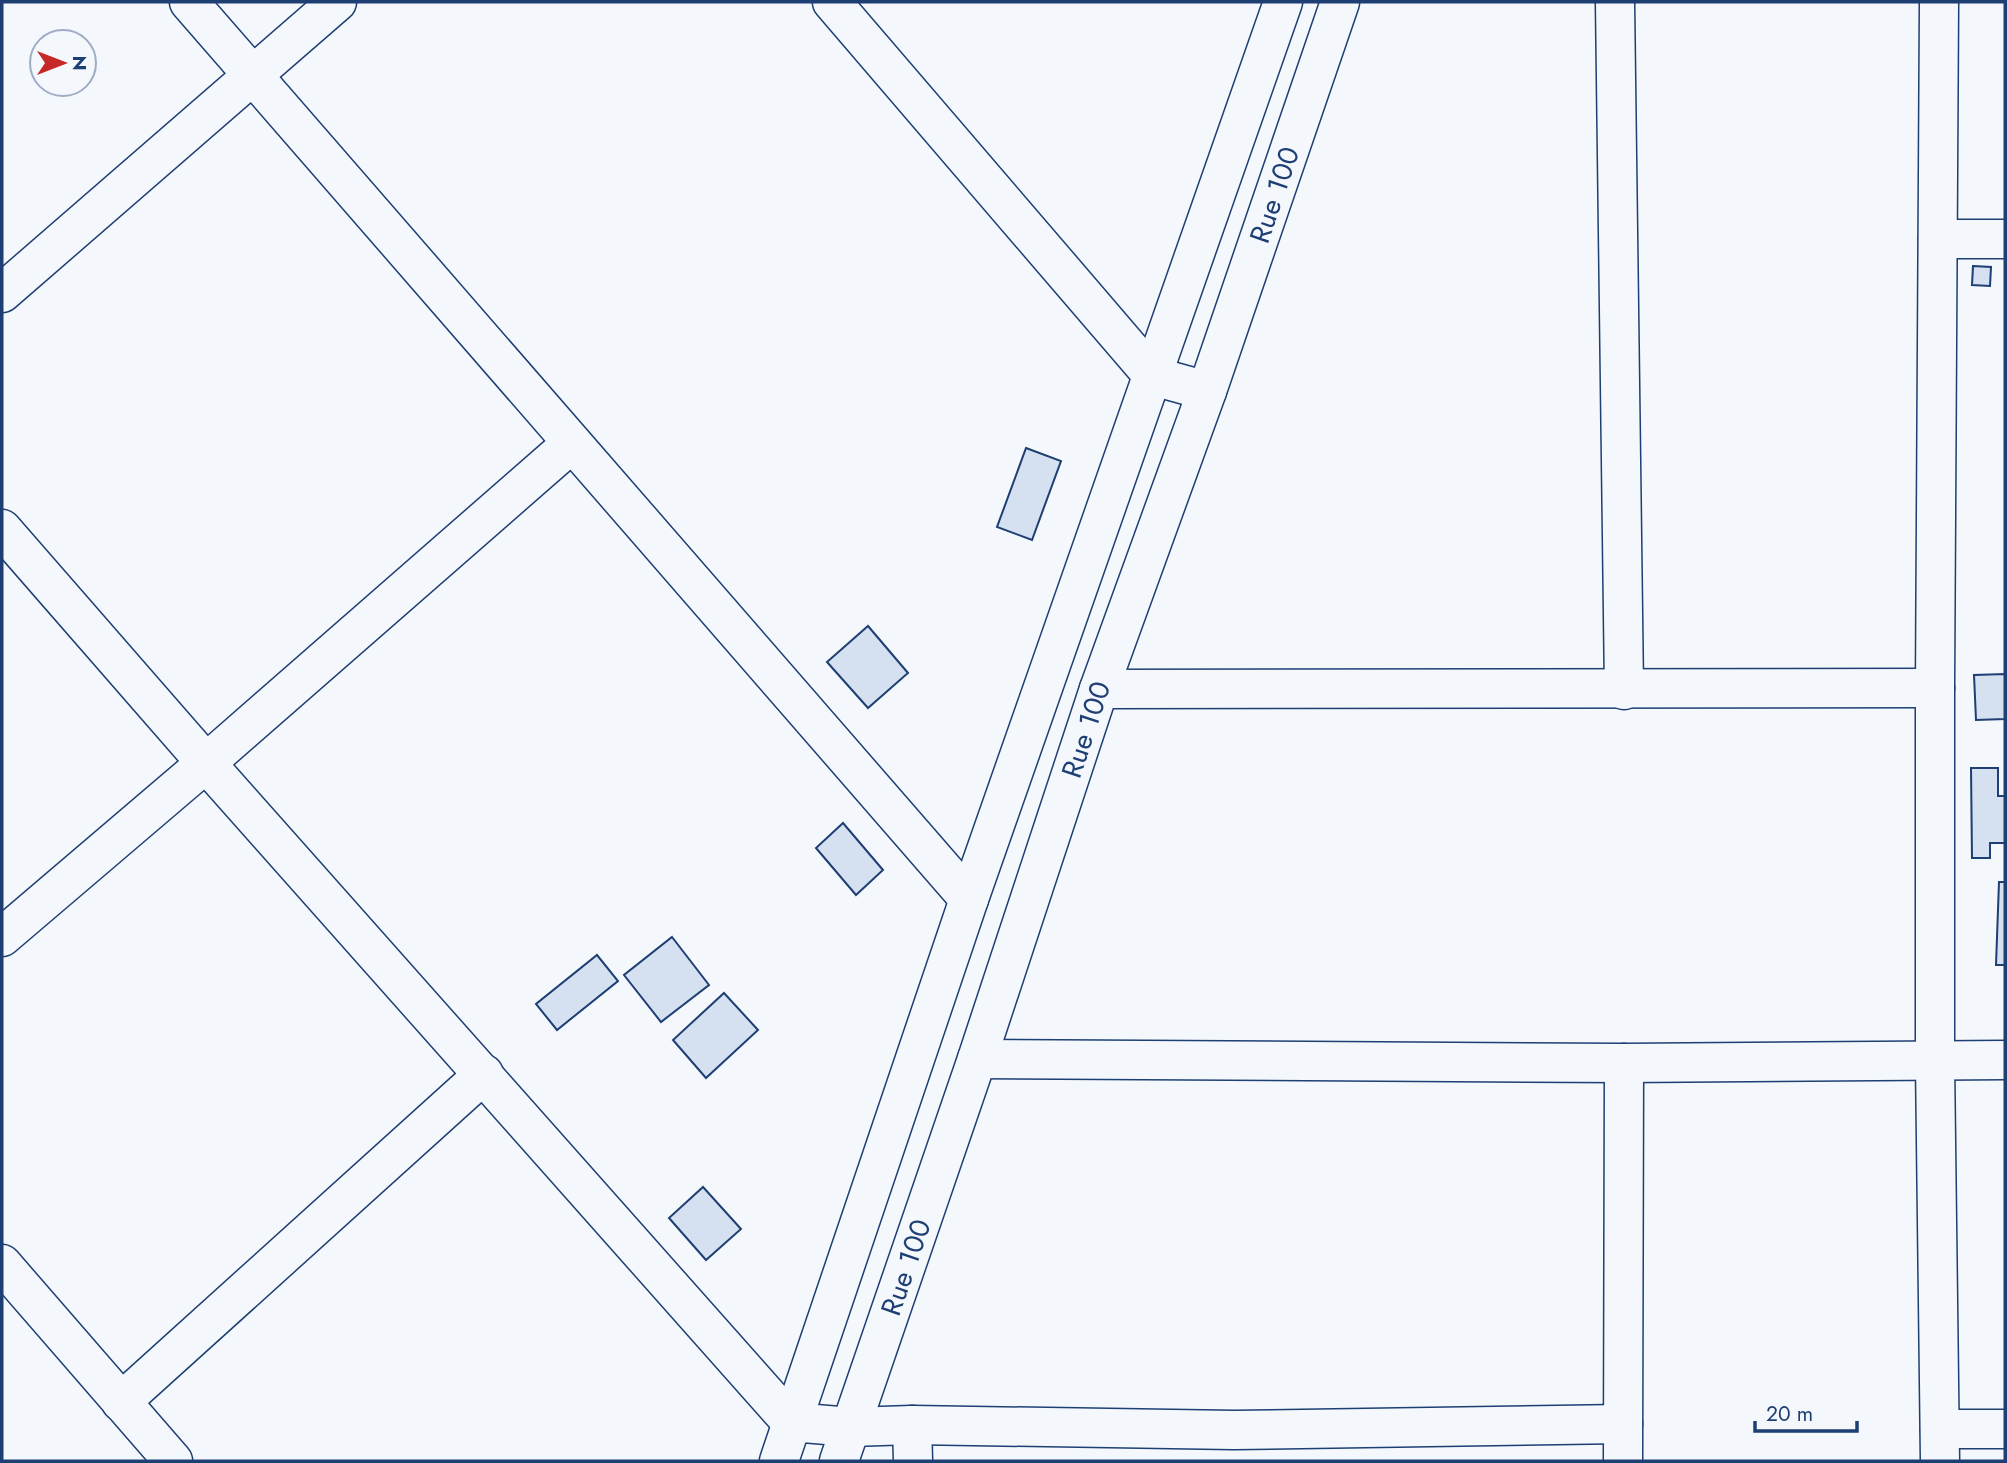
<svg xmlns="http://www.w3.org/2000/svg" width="2007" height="1463" viewBox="0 0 2007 1463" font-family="Jost,sans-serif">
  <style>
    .building { fill: #d5e0f0; stroke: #1d3f73; stroke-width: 2 }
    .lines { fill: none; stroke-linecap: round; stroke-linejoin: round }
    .minor-casing { stroke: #1d3f73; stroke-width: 41 }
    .minor { stroke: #f4f7fb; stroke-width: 38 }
    .labels { text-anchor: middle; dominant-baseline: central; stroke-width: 5; stroke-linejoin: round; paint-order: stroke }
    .street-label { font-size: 28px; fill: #1d3f73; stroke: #f4f7fb }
  </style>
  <rect width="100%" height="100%" fill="#f4f7fb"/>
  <path class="building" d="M 1973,266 L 1991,267 L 1990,286 L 1972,285 Z
    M 1026,448 L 1061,461 L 1032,540 L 997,527 Z
    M 868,626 L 908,673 L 868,708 L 827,662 Z
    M 2005,674 L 2005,719 L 1976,720 L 1974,675 Z
    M 1971,768 L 1998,768 L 1998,796 L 2005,796 L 2005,843 L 1990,843 L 1990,858 L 1972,858 Z
    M 843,823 L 883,870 L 856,895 L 816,848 Z
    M 1999,882 L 2005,882 L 2005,965 L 1996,965 Z
    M 672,937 L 709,985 L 661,1022 L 624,975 Z
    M 597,955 L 618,981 L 557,1030 L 536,1004 Z
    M 724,993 L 758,1030 L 706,1078 L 673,1040 Z
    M 703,1187 L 741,1229 L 706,1260 L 669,1218 Z"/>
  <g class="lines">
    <defs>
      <g id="minor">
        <path d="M 189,2 L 969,899"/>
        <path d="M 832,2 L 1153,376 L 1207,391"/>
        <path d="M 1615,2 L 1624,690"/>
        <path d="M 1939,2 L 1935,688 L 1935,1061 L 1940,1461"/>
        <path d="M 1938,239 L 2005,239"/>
        <path d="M 2,293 L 337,2"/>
        <path d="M 2,529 L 206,763 L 791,1422 L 851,1427 L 912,1425 L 1234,1430 L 1623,1424"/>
        <path d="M 1099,689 L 1935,688"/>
        <path d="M 2,937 L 206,763 L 572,443"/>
        <path d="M 977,1059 L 1624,1063 L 2005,1060"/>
        <path d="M 2,1264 L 173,1461"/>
        <path d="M 121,1402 L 484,1074"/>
        <path d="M 912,1425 L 913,1461"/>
        <path d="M 1940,1429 L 2005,1429"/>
        <path d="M 779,1461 L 969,899 L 1283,2"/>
        <path id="s1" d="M 839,1461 L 977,1059 L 1099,689 L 1207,391 L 1340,2"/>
        <path d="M 1623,1461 L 1624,1063"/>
      </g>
    </defs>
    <use href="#minor" class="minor-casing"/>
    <use href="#minor" class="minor"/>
  </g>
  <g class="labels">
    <g class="street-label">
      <text stroke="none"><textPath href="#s1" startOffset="1339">Rue 100</textPath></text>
      <text stroke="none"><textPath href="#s1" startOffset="772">Rue 100</textPath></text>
      <text stroke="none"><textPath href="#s1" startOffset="205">Rue 100</textPath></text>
    </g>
  </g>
  <rect width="2007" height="1463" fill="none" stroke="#1d3f73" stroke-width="7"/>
  <g transform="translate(63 63) rotate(90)"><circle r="33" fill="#f4f7fb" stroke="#9eadc5" stroke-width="2"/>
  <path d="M0-5L12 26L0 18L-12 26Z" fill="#c62828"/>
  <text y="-10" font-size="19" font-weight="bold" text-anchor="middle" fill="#1d3f73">N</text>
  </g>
  <path d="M1755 1421v10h102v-10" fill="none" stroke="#1d3f73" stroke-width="3.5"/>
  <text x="1766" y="1421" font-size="21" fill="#1d3f73" stroke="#f4f7fb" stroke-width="5" paint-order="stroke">20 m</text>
</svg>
